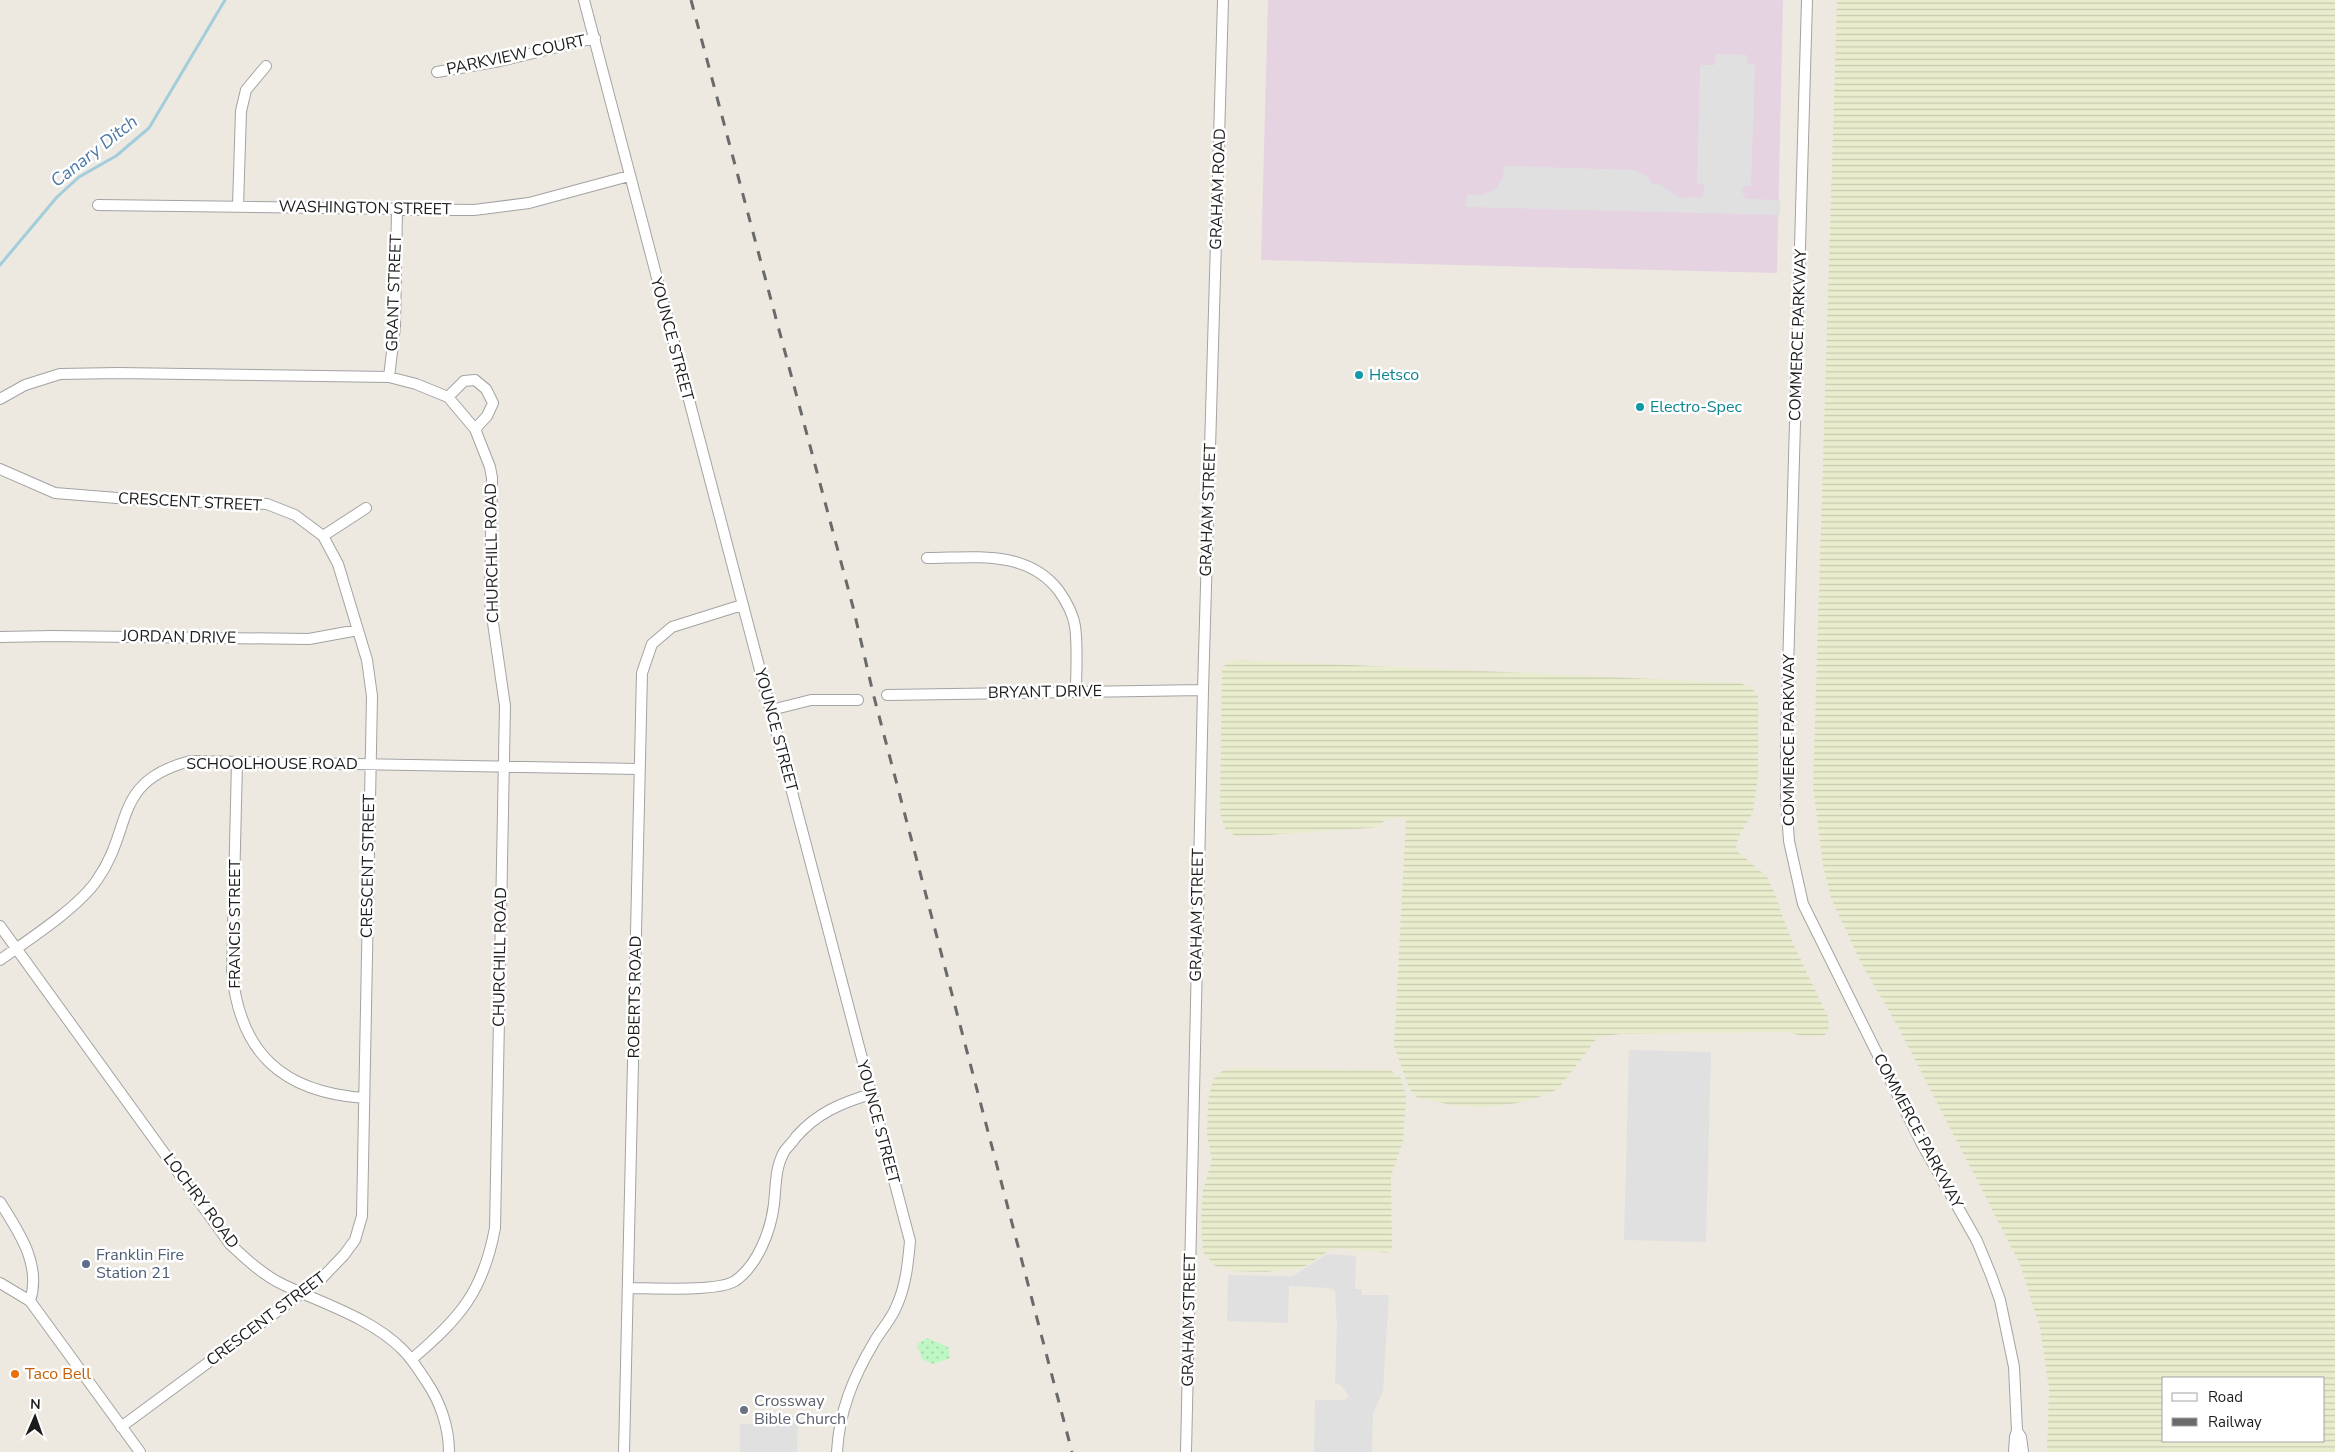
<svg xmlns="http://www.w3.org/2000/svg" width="2335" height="1452" viewBox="0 0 2335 1452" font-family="'Nunito Sans',sans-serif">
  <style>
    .industrial { fill: #e6d3e2 }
    .farmland { fill: url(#farmland-rules); fill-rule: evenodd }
    .park { fill: url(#park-dots) }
    .parking { fill: #e0e0e0 }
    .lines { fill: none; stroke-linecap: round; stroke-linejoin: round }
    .stream { stroke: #a2cdda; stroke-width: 3 }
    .minor-casing { stroke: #a3a3a3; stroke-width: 12 }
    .minor { stroke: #fff; stroke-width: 10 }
    .rail { stroke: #6a6a6a; stroke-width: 3; stroke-dasharray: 10 10; stroke-linecap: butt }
    .culture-dot { fill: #0f9aa8; stroke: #fff; stroke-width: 2 }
    .service-dot { fill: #5c6f8a; stroke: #fff; stroke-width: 2 }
    .food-dot { fill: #e8710a; stroke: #fff; stroke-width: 2 }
    .worship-dot { fill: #6b7280; stroke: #fff; stroke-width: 2 }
    .labels { text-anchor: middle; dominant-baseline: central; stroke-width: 5; stroke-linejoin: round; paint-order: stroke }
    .street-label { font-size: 16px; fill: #1c1c1c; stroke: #fff }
    .culture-label { font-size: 16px; fill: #0d838f; stroke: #fff; text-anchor: start }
    .service-label { font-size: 16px; fill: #4e5e75; stroke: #fff; text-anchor: start }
    .food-label { font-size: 16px; fill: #c56008; stroke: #fff; text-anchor: start }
    .worship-label { font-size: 16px; fill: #5b616d; stroke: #fff; text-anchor: start }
    .water-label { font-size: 18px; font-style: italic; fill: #4c79a7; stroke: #fff }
  </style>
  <defs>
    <pattern id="farmland-rules" width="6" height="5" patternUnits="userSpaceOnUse" patternTransform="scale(1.25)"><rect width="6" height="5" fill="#e9eccd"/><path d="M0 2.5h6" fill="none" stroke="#c7caaf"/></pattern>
    <pattern id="park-dots" width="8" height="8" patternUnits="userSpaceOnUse" patternTransform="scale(1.25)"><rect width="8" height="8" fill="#bef7c3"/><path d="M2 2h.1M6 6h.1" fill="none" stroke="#a3d3a7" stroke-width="1.8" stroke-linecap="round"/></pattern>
  </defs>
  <rect width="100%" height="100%" fill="#ede9e1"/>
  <path class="industrial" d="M 1268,0 L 1783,0 L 1777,273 L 1261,260 Z"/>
  <path class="farmland" d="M 1837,0 L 2335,0 L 2335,1452 L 2047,1452 L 2049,1388 L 2040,1328 L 2020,1264 L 1897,1025 L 1860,961 L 1831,898 L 1823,865 L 1813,787 ZM 2324,1378 L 2324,1441 L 2164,1441 L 2164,1378 Z
    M 1244,660 L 1739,683 L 1751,687 L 1758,696 L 1758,776 L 1753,812 L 1739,836 L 1736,846 L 1737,851 L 1767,877 L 1774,892 L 1791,939 L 1828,1017 L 1829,1027 L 1825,1035 L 1809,1037 L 1785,1032 L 1620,1034 L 1598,1037 L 1558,1089 L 1532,1100 L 1501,1106 L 1477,1107 L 1451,1105 L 1416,1097 L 1409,1088 L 1394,1046 L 1406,818 L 1387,818 L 1378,827 L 1359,829 L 1237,837 L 1226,830 L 1221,818 L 1220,805 L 1222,668 L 1229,661 Z
    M 1241,1068 L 1390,1070 L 1401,1078 L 1406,1096 L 1403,1141 L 1391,1176 L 1392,1249 L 1387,1253 L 1333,1248 L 1302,1268 L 1265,1272 L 1233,1271 L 1215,1266 L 1203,1252 L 1201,1222 L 1203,1190 L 1212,1160 L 1207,1136 L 1208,1100 L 1213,1080 L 1219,1073 L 1226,1069 Z"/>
  <path class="park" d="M 927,1338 L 948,1347 L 950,1358 L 933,1364 L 922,1359 L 917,1344 Z"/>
  <path class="parking" d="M 1715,54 L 1747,55 L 1747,64 L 1755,65 L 1751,186 L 1743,186 L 1742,192 L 1746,199 L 1780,200 L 1780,215 L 1466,207 L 1467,194 L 1481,195 L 1495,190 L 1503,178 L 1504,166 L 1635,170 L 1646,176 L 1653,184 L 1659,184 L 1680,198 L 1702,197 L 1705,184 L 1697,184 L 1700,65 L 1715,65 Z
    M 1629,1050 L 1711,1052 L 1706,1242 L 1624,1240 Z
    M 1327,1254 L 1356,1256 L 1355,1289 L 1362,1289 L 1362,1295 L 1389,1295 L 1383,1391 L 1373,1414 L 1372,1452 L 1314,1452 L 1315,1400 L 1343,1400 L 1349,1397 L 1342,1386 L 1335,1383 L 1337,1325 L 1335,1291 L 1330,1288 L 1289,1286 L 1288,1323 L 1227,1321 L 1228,1275 L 1293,1276 Z
    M 798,1416 L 797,1452 L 740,1452 L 740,1424 L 754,1424 L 755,1417 Z"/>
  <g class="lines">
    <path class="stream" d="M 0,265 L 57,197 L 79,177 L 116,156 L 149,128 L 225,0"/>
    <defs>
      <path id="minor" d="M 584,0 L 910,1241 C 908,1263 906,1285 897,1305 C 892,1319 880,1331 873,1344 C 853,1378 839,1412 837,1452
        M 1807,0 L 1786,740 L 1786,798 L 1789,841 L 1803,904 L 1922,1144 L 1977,1241 L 1991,1275 L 2000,1300 L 2014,1367 L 2017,1431 L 2015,1437 L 2014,1452
        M 437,72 L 500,61 L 595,38
        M 98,205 L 474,210 L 529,203 L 629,176
        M 238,206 L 241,111 L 246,90 L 266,66
        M 389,377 L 395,327 L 397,209
        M 448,397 L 464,381 L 475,380 L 486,389 L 493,403 L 487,416 L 475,429
        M 0,399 L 25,385 L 60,374 L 118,373 L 389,377 L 416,384 L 448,397 L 475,429 L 490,467 L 492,478 L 490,602 L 505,706 L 495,1228 C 483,1292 460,1318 412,1359
        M 0,469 L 55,493 L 142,500 L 267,504 L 295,515 L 323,536 L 338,564 L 367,660 L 372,696 L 362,1216 L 355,1240 L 344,1255 L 321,1279 L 121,1427
        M 323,536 L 366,508
        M 927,558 C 974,558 1027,549 1059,591 C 1066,601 1073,614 1075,626 C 1078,647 1076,671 1076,692
        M 0,637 L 52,636 L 309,639 L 358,630
        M 887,695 L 1203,690
        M 771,710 L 811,700 L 858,700
        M 237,762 L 232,972 C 240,1053 282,1092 364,1098
        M 0,926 L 230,1244 C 246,1259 264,1276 284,1285 C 324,1304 371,1318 403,1350 C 412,1359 419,1370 426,1381 C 440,1401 449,1427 449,1452
        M 0,960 C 28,940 78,908 97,880 C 134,828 111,782 190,761 L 639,769
        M 0,1202 C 18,1231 42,1264 30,1301
        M 0,1283 L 30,1301 L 140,1452
        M 629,1288 C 652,1288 717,1292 735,1281 C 758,1265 771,1230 774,1204 C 776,1186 775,1168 784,1152 C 787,1147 793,1142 796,1137 C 817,1113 841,1103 871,1094
        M 2017,1431 L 2021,1437 L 2023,1452
        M 624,1452 L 642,673 L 652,644 L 672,627 L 742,605
        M 1186,1452 L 1203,690 L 1223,0"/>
    </defs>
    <use href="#minor" class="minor-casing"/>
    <use href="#minor" class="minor"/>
    <path class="rail" d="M 691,0 L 853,607 L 873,693 L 1072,1452"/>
  </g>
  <g class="culture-dot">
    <circle cx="1359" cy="375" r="5"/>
    <circle cx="1640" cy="407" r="5"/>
  </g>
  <circle class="service-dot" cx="86" cy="1264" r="5"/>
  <circle class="food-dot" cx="15" cy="1374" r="5"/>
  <circle class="worship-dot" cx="744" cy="1410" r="5"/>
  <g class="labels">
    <g class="street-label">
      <text transform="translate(516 55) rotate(-12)">PARKVIEW COURT</text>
      <text transform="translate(1218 189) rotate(-88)">GRAHAM ROAD</text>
      <text transform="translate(365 208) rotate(1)">WASHINGTON STREET</text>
      <text transform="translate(394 293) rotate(-88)">GRANT STREET</text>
      <text transform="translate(1798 335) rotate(-88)">COMMERCE PARKWAY</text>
      <text transform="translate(672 339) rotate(75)">YOUNCE STREET</text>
      <text transform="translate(190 502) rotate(3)">CRESCENT STREET</text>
      <text transform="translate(1208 510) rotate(-88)">GRAHAM STREET</text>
      <text transform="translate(492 553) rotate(-91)">CHURCHILL ROAD</text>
      <text transform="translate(179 637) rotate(1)">JORDAN DRIVE</text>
      <text transform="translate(1045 692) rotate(-1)">BRYANT DRIVE</text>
      <text transform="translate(776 730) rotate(75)">YOUNCE STREET</text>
      <text transform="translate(1789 740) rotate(-90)">COMMERCE PARKWAY</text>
      <text x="272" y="764">SCHOOLHOUSE ROAD</text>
      <text transform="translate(368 866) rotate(-89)">CRESCENT STREET</text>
      <text transform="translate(1197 915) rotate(-89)">GRAHAM STREET</text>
      <text transform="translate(235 924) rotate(-90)">FRANCIS STREET</text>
      <text transform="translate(500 957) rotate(-89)">CHURCHILL ROAD</text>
      <text transform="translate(635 997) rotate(-89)">ROBERTS ROAD</text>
      <text transform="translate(878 1122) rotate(75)">YOUNCE STREET</text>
      <text transform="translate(1918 1131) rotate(62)">COMMERCE PARKWAY</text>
      <text transform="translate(201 1201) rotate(53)">LOCHRY ROAD</text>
      <text transform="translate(266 1319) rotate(-37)">CRESCENT STREET</text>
      <text transform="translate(1189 1320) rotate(-89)">GRAHAM STREET</text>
    </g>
    <g class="culture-label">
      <text x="1369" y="375">Hetsco</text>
      <text x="1650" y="407">Electro-Spec</text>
    </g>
    <g class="service-label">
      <text x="96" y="1255">Franklin Fire<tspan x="96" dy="18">Station 21</tspan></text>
    </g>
    <g class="food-label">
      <text x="25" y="1374">Taco Bell</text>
    </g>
    <g class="worship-label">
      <text x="754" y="1401">Crossway<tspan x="754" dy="18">Bible Church</tspan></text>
    </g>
    <g class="water-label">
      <text transform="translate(94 151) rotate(-38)">Canary Ditch</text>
    </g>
  </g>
  <rect x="2162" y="1377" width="162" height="65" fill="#ffffff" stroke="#a4a4a4"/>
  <rect x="2172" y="1393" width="25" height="8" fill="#ffffff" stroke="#a4a4a4"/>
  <text x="2208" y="1402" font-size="15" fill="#1c1c1c">Road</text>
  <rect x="2172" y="1418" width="25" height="8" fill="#6a6a6a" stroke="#a4a4a4"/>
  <text x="2208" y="1427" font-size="15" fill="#1c1c1c">Railway</text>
  <g transform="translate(35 1417) rotate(2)" stroke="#ffffff" stroke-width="4" paint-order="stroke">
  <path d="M0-4L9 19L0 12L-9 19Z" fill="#1c1c1c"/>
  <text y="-8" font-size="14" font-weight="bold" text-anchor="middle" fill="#1c1c1c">N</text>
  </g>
</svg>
